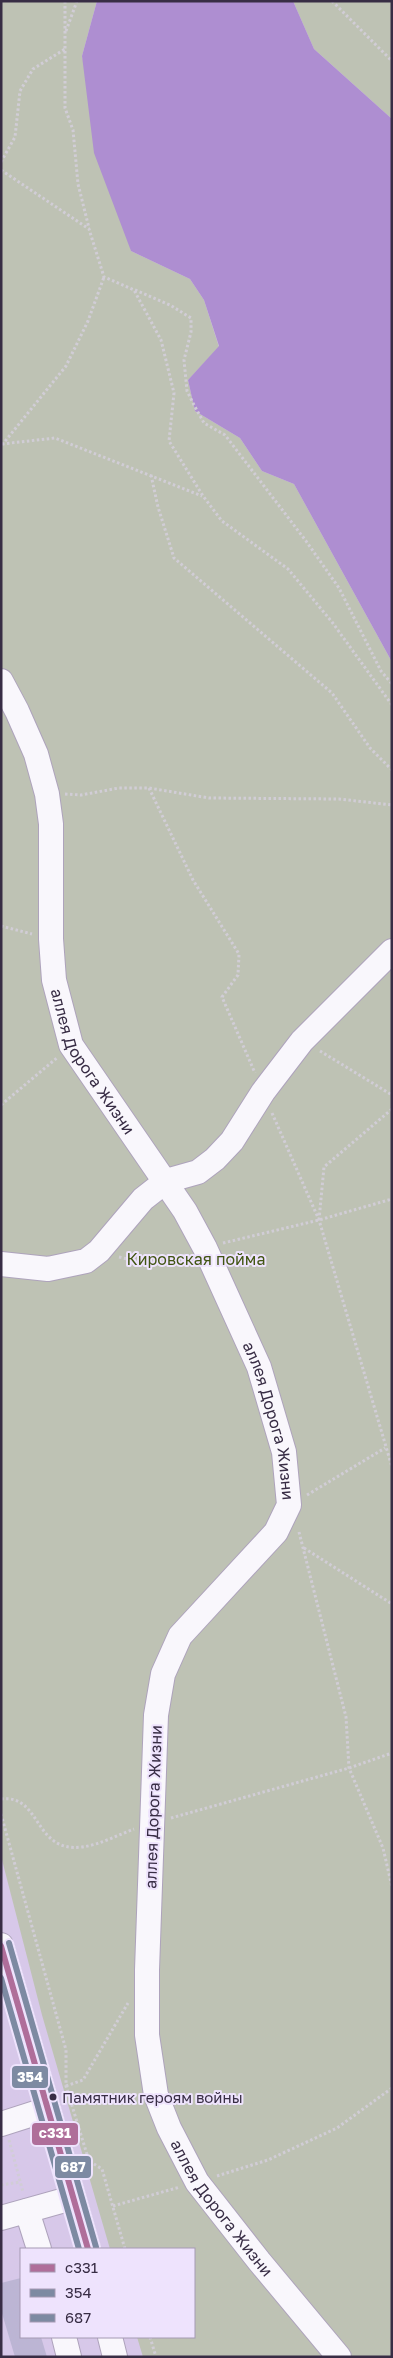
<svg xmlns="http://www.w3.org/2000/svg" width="393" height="2358" viewBox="0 0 393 2358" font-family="'Golos Text',sans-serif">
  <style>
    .green { fill: #bec2b4 }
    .water { fill: #ae8ed1 }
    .building { fill: #bcb5d4 }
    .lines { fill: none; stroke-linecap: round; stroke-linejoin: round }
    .minor-casing { stroke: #aea3bc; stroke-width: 26 }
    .path { stroke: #d1cdd6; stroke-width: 3; stroke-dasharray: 2.5 2.5; stroke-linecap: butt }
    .minor { stroke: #f9f7fc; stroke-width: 24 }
    .bus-1-casing { stroke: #eee3fd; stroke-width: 10 }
    .bus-2-casing { stroke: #eee3fd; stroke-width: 10 }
    .bus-3-casing { stroke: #eee3fd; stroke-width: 10 }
    .bus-1 { stroke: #af6e9a; stroke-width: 6 }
    .bus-2 { stroke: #7d8aa2; stroke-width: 6 }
    .bus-3 { stroke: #7d8aa2; stroke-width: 6 }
    .bus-dot { fill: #382d45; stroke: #eee3fd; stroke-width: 2 }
    .labels { text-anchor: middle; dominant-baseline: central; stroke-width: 4; stroke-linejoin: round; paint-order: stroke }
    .bus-label { font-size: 15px; fill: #382d45; stroke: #eee3fd; text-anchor: start }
    .street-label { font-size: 16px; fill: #382d45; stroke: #eee3fd }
    .park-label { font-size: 16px; fill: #415512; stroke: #eee3fd }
    .line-badge { stroke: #eee3fd; stroke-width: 2 }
    .badge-label { font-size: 14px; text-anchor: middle; font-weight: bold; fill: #fff }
  </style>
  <rect width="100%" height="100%" fill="#d7c8e9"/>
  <path class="green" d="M 1,1 L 97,1 L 82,56 L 131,251 L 190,279 L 204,300 L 219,347 L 188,380 L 195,411 L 240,438 L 262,471 L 294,484 L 392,662 L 392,2357 L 143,2357 L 137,2337 L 194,2337 L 194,2249 L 110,2249 L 42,2015 L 1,1856 Z
    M 293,1 L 392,1 L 392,119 L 314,49 Z"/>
  <path class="water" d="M 97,1 L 293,1 L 314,49 L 392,119 L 392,662 L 294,484 L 262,471 L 240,438 L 195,411 L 188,380 L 219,346 L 204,300 L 190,279 L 131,251 L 94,153 L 82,56 Z"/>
  <path class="building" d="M 21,2278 L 21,2337 L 41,2337 L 47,2357 L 15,2357 L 1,2310 L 1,2283 Z"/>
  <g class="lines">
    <defs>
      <g id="minor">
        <path id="s1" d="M 1,681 L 17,711 L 36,754 L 47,794 L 51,824 L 51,939 L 54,980 L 71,1045 L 185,1211 L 205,1248 L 259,1367 L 284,1452 L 289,1505 L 276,1532 L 180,1636 L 163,1674 L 156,1715 L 147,1970 L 147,2035 L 156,2095 L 169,2128 L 197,2182 L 259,2261 L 339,2357"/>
        <path d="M 1,1264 L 48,1269 L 86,1261 L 99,1251 L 143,1199 L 166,1181 L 198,1172 L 215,1159 L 232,1141 L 263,1092 L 302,1041 L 392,951"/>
        <path d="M 1,1945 L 88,2249"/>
        <path d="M 1,2124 L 48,2109"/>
        <path d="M 27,2211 L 39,2249"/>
        <path d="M 1,2218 L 72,2198"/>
        <path d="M 64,2337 L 69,2357"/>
        <path d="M 110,2337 L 115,2357"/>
      </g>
    </defs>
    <use href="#minor" class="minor-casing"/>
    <path class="path" d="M 65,1 L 65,108 L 73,130 L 78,184 L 89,228
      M 332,1 L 392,61
      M 66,31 L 77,1
      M 1,162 L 15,137 L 20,91 L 33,69 L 65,49
      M 1,170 L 89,229 L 104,277 L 134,290 L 161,340 L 174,393 L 169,441 L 203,496 L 222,521 L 288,569 L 332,622 L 392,705
      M 135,290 L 170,305 L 191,318 L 191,332 L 184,360 L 187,391 L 194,405 L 204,423 L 225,435 L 306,541 L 339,588 L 381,671 L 392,684
      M 2,444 L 55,438 L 202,496
      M 2,445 L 66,366 L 88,321 L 104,277
      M 151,475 L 158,507 L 174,558 L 332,693 L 370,748 L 392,770
      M 149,788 L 193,880 L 239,954 L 238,975 L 222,997 L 255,1073
      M 65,794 L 81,795 L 119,788 L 149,788 L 209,798 L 339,799 L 392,805
      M 1,926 L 32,934
      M 320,1051 L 392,1095
      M 1,1105 L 58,1057
      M 272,1113 L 319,1220 L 392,1467
      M 319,1220 L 324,1167 L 392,1109
      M 223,1243 L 319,1220 L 392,1199
      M 119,1257 C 142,1263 166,1262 188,1254
      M 307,1495 L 385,1448
      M 299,1532 L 346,1717 L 349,1768 L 383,1848 L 392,1887
      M 304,1548 L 392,1604
      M 1,1799 C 42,1794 33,1853 82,1847 C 99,1845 118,1835 134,1829
      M 1,1814 L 66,2050 L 66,2086 L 89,2161 L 102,2169 L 125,2249
      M 171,1818 L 349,1768 L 392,1753
      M 66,2086 L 83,2080 L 128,2003
      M 9,2140 L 23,2192
      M 217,2176 L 268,2160 L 337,2128 L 392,2088
      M 1,2185 L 20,2182
      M 113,2206 L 180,2187
      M 150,2337 L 156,2357"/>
    <use href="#minor" class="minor"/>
    <defs>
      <path id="bus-1" d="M 1,1946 L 88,2249"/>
      <path id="bus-2" d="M 1,1978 L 79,2249"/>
      <path id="bus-3" d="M 9,1943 L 96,2247"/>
    </defs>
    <use href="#bus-1" class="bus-1-casing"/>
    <use href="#bus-2" class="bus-2-casing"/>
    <use href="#bus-3" class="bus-3-casing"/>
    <use href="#bus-1" class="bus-1"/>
    <use href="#bus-2" class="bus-2"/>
    <use href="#bus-3" class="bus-3"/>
  </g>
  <circle class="bus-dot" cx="53" cy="2097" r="4.5"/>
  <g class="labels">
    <g class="bus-label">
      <text x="62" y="2097">Памятник героям войны</text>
    </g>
    <g class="street-label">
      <text stroke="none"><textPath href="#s1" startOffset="400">аллея Дорога Жизни</textPath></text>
      <text stroke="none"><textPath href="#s1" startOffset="805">аллея Дорога Жизни</textPath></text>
      <text transform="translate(153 1807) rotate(-88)">аллея Дорога Жизни</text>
      <text stroke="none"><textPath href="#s1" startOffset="1659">аллея Дорога Жизни</textPath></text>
    </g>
    <g class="park-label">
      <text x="196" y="1259">Кировская пойма</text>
    </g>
  </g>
  <g class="line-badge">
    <rect x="11" y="2065" width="38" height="24" rx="5" fill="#7d8aa2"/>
    <rect x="31" y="2122" width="48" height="24" rx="5" fill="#af6e9a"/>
    <rect x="54" y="2155" width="38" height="24" rx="5" fill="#7d8aa2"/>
  </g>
  <g class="badge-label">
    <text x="30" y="2082">354</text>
    <text x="55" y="2138">с331</text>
    <text x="73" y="2172">687</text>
  </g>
  <rect width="393" height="2358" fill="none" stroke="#382d45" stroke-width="5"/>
  <rect x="20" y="2248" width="175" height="90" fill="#eee3fd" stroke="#a59ab3"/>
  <rect x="30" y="2264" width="25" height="8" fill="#af6e9a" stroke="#a59ab3"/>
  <text x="65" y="2273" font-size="15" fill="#382d45">с331</text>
  <rect x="30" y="2289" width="25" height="8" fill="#7d8aa2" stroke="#a59ab3"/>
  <text x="65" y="2298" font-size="15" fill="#382d45">354</text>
  <rect x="30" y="2314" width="25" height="8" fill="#7d8aa2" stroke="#a59ab3"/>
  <text x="65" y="2323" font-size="15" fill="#382d45">687</text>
</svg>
